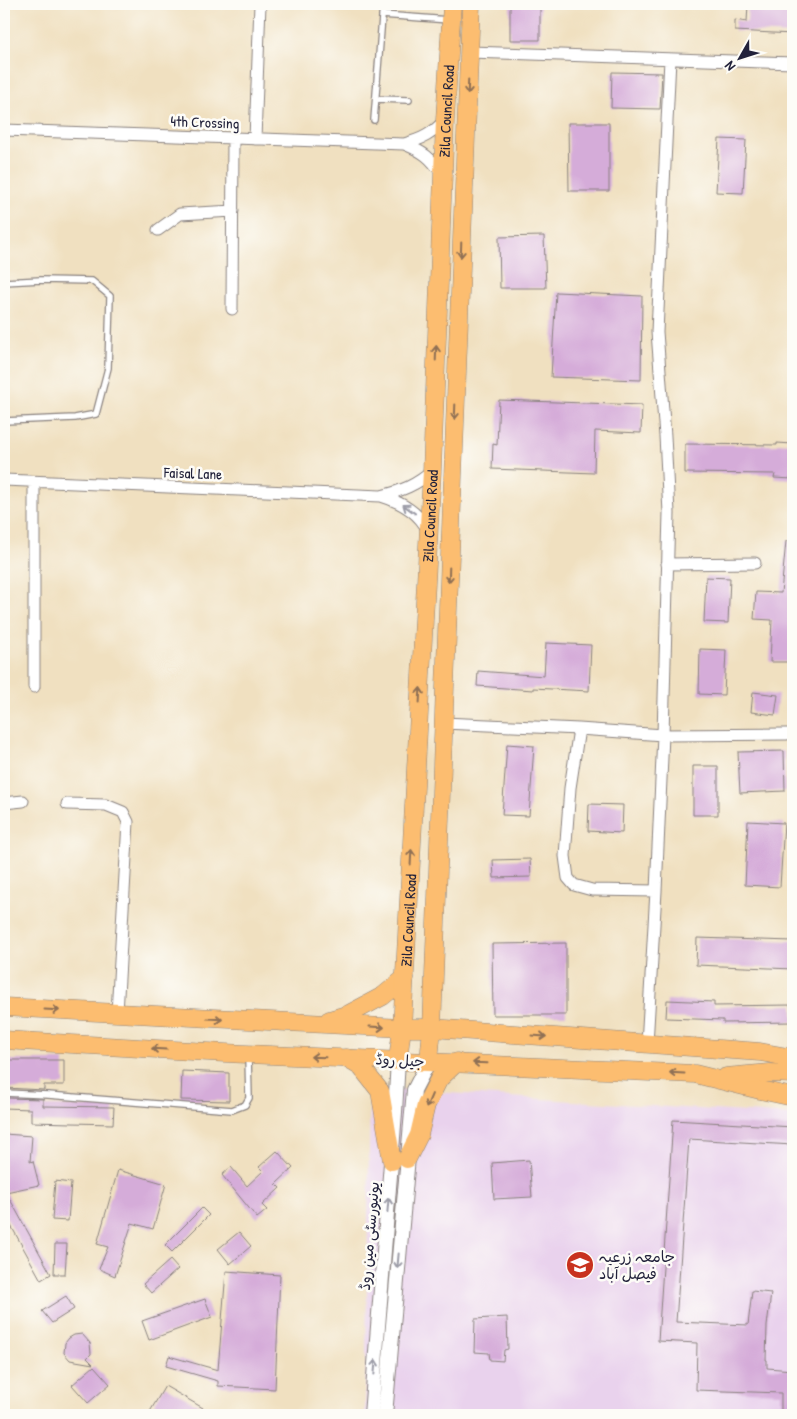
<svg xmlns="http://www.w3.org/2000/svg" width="797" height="1419" viewBox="0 0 797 1419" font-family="'Patrick Hand','Playpen Sans Arabic',sans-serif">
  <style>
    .built { fill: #e9d2ed }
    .building { fill: #d5acd9 }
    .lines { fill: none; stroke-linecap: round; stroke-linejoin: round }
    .service-casing { stroke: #89817e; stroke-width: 8 }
    .minor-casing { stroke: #89817e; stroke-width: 13 }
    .tertiary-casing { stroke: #89817e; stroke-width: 16 }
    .primary-casing { stroke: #89817e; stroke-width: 19 }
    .service { stroke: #fff; stroke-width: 5.5 }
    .minor { stroke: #fff; stroke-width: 11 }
    .tertiary { stroke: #fff; stroke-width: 14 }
    .primary { stroke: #fcbd6f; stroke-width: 18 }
    .oneway { stroke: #8f7055 }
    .oneway2 { stroke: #9c9ca7 }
    .labels { text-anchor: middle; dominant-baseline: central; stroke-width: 5; stroke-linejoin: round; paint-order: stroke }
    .street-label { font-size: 15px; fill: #22223b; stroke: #fdfcf7 }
    .poi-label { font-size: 15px; fill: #22223b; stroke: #fdfcf7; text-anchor: start }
  </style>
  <rect width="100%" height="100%" fill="#fdfcf7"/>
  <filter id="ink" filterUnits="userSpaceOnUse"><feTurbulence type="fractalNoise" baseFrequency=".02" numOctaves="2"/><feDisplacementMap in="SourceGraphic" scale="10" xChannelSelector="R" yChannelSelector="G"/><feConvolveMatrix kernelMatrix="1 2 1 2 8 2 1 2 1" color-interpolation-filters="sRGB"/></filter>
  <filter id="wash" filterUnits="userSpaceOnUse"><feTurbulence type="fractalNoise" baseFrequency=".0096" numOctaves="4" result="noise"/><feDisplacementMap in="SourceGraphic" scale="20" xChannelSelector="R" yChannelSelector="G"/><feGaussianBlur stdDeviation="1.12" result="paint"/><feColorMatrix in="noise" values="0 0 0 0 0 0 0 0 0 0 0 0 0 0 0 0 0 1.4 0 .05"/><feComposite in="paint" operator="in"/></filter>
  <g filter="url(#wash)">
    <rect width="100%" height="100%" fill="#f0e0c0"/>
    <path class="built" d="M 370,1088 L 793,1115 L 793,1415 L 365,1415 Z"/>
    <g id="blocks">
      <path class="building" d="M 510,4 L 540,4 L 540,40 L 510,40 Z
        M 748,4 L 793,4 L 793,34 L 735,31 L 735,20 L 747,22 Z
        M 612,72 L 662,73 L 660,109 L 611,108 Z
        M 568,123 L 609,123 L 609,191 L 569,191 Z
        M 719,139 L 746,140 L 743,193 L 716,192 Z
        M 544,236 L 546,288 L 500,288 L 499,237 Z
        M 556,292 L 642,296 L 641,380 L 551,377 Z
        M 499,400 L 642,405 L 641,433 L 595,431 L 594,473 L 492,469 L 493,444 L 497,445 Z
        M 777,443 L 793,444 L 793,479 L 774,478 L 775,474 L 685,473 L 685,444 L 777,445 Z
        M 786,541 L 793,542 L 793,662 L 770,662 L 772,620 L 754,619 L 756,592 L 781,593 Z
        M 706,577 L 730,578 L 728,623 L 704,622 Z
        M 546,643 L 591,645 L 589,691 L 533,688 L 533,690 L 477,686 L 478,671 L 544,676 Z
        M 700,649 L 726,650 L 724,695 L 699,694 Z
        M 753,692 L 778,695 L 775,715 L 751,712 Z
        M 507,744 L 534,746 L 529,816 L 502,815 Z
        M 784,751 L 785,791 L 740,793 L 738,752 Z
        M 693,766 L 718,766 L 718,815 L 693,815 Z
        M 589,804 L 623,805 L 622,833 L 588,831 Z
        M 748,821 L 784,823 L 780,887 L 745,885 Z
        M 530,859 L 531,877 L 494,878 L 493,860 Z
        M 697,938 L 793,941 L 793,969 L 696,965 Z
        M 566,943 L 566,1015 L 493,1015 L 492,944 Z
        M 667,1000 L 714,1002 L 714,1006 L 793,1005 L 793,1022 L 723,1023 L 723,1020 L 666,1018 Z
        M 5,1060 L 64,1060 L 64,1085 L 44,1085 L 44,1090 L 5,1088 Z
        M 182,1071 L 229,1073 L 229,1101 L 181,1100 Z
        M 4,1098 L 43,1099 L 43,1106 L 114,1107 L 113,1124 L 31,1122 L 31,1109 L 4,1108 Z
        M 673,1120 L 793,1127 L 793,1145 L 689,1139 L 676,1322 L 748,1325 L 752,1291 L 771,1293 L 767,1326 L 766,1360 L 767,1360 L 767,1368 L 793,1370 L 793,1413 L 781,1414 L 781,1393 L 696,1390 L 697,1343 L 658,1341 Z
        M 4,1134 L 32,1136 L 30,1162 L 33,1161 L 39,1185 L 6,1192 L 51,1274 L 41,1280 L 4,1213 Z
        M 277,1151 L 293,1168 L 276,1184 L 280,1188 L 262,1205 L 267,1210 L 257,1218 L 222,1175 L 231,1167 L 247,1186 L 263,1171 L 259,1167 Z
        M 529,1160 L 532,1197 L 494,1199 L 492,1163 Z
        M 118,1170 L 166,1184 L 153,1229 L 132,1223 L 115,1276 L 99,1269 L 108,1247 L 97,1244 Z
        M 55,1181 L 71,1183 L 68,1221 L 52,1220 Z
        M 202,1208 L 209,1215 L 172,1252 L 165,1245 Z
        M 239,1232 L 251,1246 L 230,1264 L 218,1249 Z
        M 55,1244 L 67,1244 L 65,1274 L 54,1274 Z
        M 170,1260 L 178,1269 L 151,1293 L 143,1284 Z
        M 226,1271 L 280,1275 L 275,1389 L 218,1386 L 218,1381 L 166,1366 L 169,1356 L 218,1370 Z
        M 66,1296 L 74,1309 L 52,1323 L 42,1311 Z
        M 205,1299 L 212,1317 L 149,1340 L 142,1321 Z
        M 507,1317 L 508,1349 L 504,1350 L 503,1361 L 490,1360 L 489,1353 L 474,1352 L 475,1319 Z
        M 82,1334 L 90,1343 L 91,1354 L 87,1358 L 93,1364 L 70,1360 L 64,1353 L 65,1343 L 69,1338 L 74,1335 Z
        M 94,1366 L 110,1384 L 88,1403 L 72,1385 Z
        M 165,1386 L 203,1408 L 199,1415 L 148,1415 Z"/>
    </g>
  </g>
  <g filter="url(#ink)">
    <use href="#blocks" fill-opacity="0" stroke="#89817e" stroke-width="1"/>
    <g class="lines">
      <defs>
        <path id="service" d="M 382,15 L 449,20
          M 376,99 L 409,100
          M 374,120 L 383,4
          M 4,282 L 41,280 L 92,281 L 110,296 L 108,368 L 96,414 L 75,418 L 4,421
          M 4,1093 L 48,1095 L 232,1110 L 245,1105 L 249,1098 L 248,1056"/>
        <path id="minor" d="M 469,52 L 793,63
          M 4,130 L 404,144 C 423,139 432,134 445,120
          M 255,139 L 260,4
          M 404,144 C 424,152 430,157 443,175
          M 158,230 L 180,214 L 233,211
          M 232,309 L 233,138
          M 4,480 L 381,496 C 401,502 419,512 428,531
          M 34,482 L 34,687
          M 381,496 C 401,491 417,485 432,471
          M 667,564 L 755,563
          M 443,723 L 579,729
          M 4,803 L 23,801
          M 67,804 L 106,805 L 123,812 L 128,822 L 117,1013
          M 656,891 L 592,890 L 574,885 L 568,878 L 565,856 L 570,788 L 579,729 L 663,735 L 787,734
          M 647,1044 L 656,891 L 663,735 L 669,513 L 665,436 L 657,332 L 670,59"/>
        <path id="tertiary" d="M 371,1415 L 395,1112 L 398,1060
          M 385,1415 L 414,1090 L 429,1061"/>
        <g id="primary">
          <path d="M 4,1007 L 402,1028 L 432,1028 L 760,1052 L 793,1058"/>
          <path d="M 329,1020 L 349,1014 L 383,996 L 405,978"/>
          <path d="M 4,1040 L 225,1053 L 695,1074 L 760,1090 L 793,1097"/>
          <path d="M 346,1058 L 361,1067 L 380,1091 L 392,1161"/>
          <path id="s1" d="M 398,1060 L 402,1028 L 432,471 L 445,120 L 452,4"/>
          <path d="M 429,1061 L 432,1028 L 471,4"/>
          <path d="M 726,1077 L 770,1073 L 793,1074"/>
          <path d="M 407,1159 L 419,1135 L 426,1105 L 439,1079 L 457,1062"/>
        </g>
      </defs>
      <use href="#service" class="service-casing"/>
      <use href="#minor" class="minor-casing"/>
      <use href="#tertiary" class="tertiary-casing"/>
      <use href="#primary" class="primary-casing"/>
      <use href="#service" class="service"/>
      <use href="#minor" class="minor"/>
      <use href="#tertiary" class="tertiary"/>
      <use href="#primary" class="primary"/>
    </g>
    <defs><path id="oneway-shaft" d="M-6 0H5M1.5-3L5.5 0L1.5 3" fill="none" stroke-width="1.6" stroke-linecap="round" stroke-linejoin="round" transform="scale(1.25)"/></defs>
    <g class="oneway">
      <use href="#oneway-shaft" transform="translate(468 87) rotate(92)"/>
      <use href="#oneway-shaft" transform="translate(461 250) rotate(92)"/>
      <use href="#oneway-shaft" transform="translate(436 353) rotate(-88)"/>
      <use href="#oneway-shaft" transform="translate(455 412) rotate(92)"/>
      <use href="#oneway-shaft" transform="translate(449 575) rotate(92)"/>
      <use href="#oneway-shaft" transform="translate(420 695) rotate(-87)"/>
      <use href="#oneway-shaft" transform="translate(411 857) rotate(-87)"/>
      <use href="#oneway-shaft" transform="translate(52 1010) rotate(3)"/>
      <use href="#oneway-shaft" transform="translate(215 1019) rotate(3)"/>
      <use href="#oneway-shaft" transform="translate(377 1027) rotate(3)"/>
      <use href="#oneway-shaft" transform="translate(539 1036) rotate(4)"/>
      <use href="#oneway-shaft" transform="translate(159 1049) rotate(-177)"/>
      <use href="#oneway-shaft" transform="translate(318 1057) rotate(-178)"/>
      <use href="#oneway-shaft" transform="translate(480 1063) rotate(-178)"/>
      <use href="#oneway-shaft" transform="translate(677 1073) rotate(-177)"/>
      <use href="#oneway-shaft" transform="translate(429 1101) rotate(113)"/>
    </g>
    <g class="oneway2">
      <use href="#oneway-shaft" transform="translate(409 509) rotate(-144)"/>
      <use href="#oneway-shaft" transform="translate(388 1205) rotate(-85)"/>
      <use href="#oneway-shaft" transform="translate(398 1261) rotate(95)"/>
      <use href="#oneway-shaft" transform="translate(375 1367) rotate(-85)"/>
    </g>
  </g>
  <defs>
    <symbol id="university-disc" viewBox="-11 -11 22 22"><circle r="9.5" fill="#c8321e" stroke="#fdfcf7"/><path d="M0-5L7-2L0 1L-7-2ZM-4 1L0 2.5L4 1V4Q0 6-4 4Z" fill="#fff"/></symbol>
  </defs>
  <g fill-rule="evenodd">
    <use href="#university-disc" x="564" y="1249" width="32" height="32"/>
  </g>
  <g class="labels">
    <g class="street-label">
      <text stroke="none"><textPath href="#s1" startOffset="950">Zila Council Road</textPath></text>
      <text transform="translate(205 122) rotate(2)">4th Crossing</text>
      <text transform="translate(193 473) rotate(2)">Faisal Lane</text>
      <text stroke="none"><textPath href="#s1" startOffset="545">Zila Council Road</textPath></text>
      <text stroke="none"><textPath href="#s1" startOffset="140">Zila Council Road</textPath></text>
      <text transform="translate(400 1060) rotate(3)">جیل روڈ</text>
      <text transform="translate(369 1236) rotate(-85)">یونیورسٹی مین روڈ</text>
    </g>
    <g class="poi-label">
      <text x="599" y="1256">جامعہ زرعیہ<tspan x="599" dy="17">فیصل آباد</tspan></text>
    </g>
  </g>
  <rect width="797" height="1419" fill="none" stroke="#fdfcf7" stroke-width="20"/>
  <g transform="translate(740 58) rotate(231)" stroke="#fdfcf7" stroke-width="4" paint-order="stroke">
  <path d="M0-4L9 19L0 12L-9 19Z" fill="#22223b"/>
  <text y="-8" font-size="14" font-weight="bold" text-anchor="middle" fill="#22223b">N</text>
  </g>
</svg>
